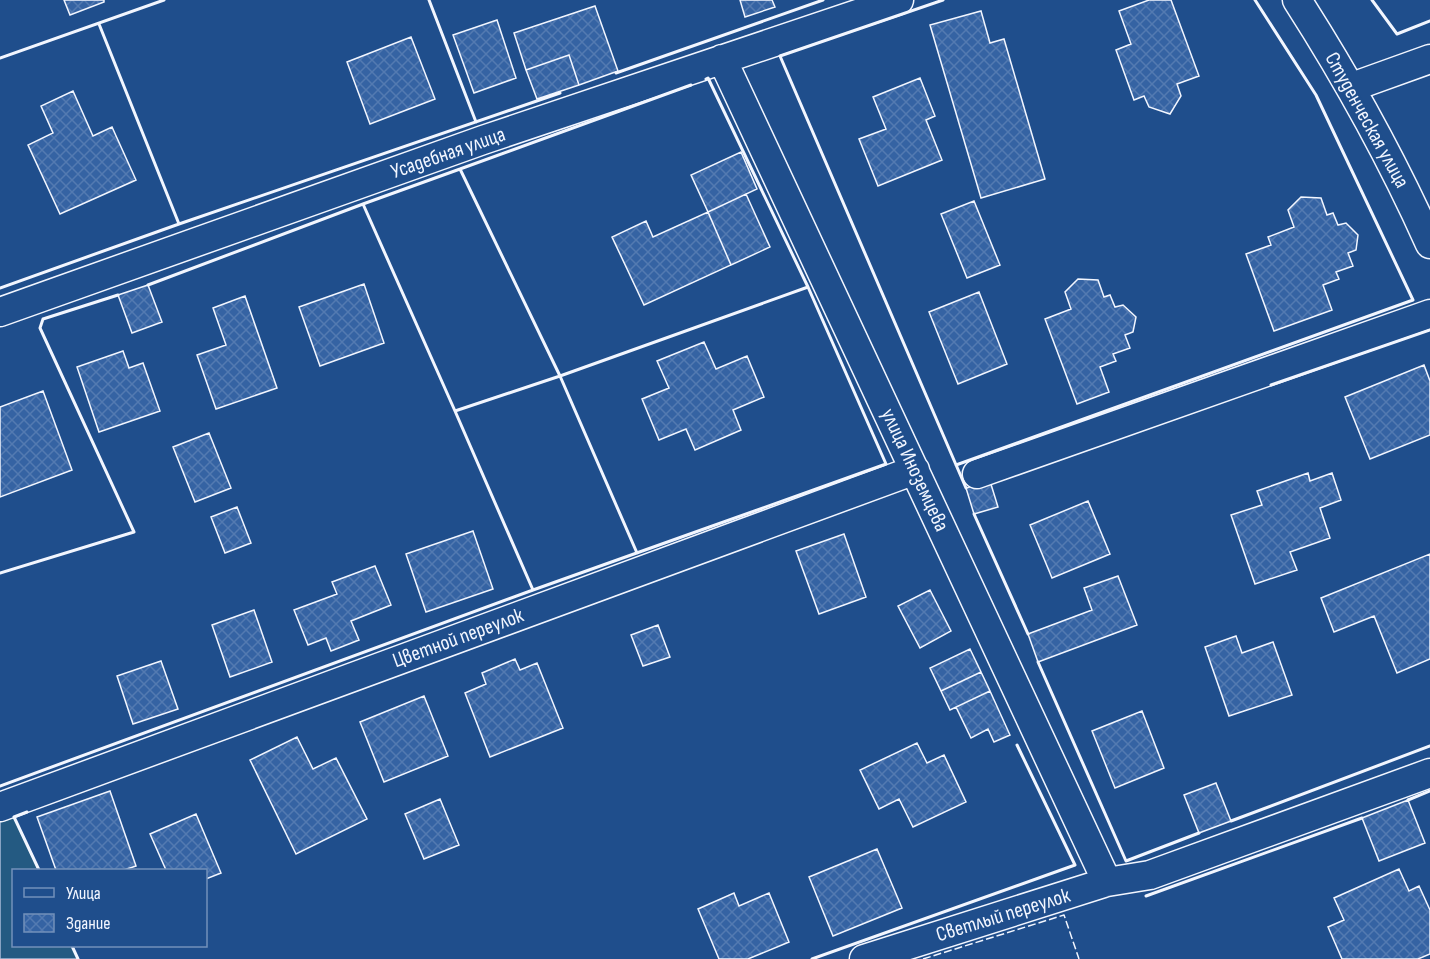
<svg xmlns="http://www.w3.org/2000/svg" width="1430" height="959" viewBox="0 0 1430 959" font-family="'Sofia Sans Condensed',sans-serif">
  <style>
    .green { fill: #245a82; stroke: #a8bbd7; stroke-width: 1.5 }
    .building { fill: url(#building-cross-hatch); stroke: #f2f6ff; stroke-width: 1.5 }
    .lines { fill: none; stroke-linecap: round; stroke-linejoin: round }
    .minor-casing { stroke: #f2f6ff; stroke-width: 31 }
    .minor { stroke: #1f4e8c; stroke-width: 28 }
    .fence { stroke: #f2f6ff; stroke-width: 1.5; stroke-dasharray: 8 3; stroke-linecap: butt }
    .wall { stroke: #f2f6ff; stroke-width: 3 }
    .labels { text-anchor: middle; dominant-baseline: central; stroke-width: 4.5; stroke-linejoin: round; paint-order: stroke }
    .street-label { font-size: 21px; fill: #f2f6ff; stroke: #1f4e8c }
  </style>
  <defs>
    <pattern id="building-cross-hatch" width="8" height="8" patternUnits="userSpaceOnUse" patternTransform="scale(1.5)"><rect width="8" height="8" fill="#3563a3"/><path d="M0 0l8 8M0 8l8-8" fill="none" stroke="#537ab1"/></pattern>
  </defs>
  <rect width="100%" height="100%" fill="#1f4e8c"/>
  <path class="green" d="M 14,817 L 39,870 L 14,870 L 14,946 L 72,946 L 78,959 L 0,959 L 0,822 Z"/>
  <path class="building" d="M 64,0 L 104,0 L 104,2 L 70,15 Z
    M 740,0 L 772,0 L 775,7 L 745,17 Z
    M 1149,0 L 1171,0 L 1199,76 L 1177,84 L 1181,96 L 1170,114 L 1149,107 L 1144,96 L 1134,100 L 1116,50 L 1131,44 L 1119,11 Z
    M 595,6 L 618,71 L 579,85 L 569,55 L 526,70 L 514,33 Z
    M 981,11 L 990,43 L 1004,39 L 1045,179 L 981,198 L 930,25 Z
    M 497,20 L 516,78 L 474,93 L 453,35 Z
    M 411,37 L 435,99 L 370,124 L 347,62 Z
    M 569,55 L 579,85 L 537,99 L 526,70 Z
    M 920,78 L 935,116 L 926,120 L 942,160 L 878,186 L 859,139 L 886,129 L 873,97 Z
    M 73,91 L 93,136 L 112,127 L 136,180 L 60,214 L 28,145 L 53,133 L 41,106 Z
    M 741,152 L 757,189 L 708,212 L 691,175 Z
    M 746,194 L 770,247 L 731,265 L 708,212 Z
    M 1301,197 L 1321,198 L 1327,215 L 1333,213 L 1338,225 L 1346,223 L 1358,235 L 1356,250 L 1348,253 L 1353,266 L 1336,272 L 1339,279 L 1323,285 L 1332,310 L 1274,331 L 1246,254 L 1271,245 L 1268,237 L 1294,227 L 1288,210 Z
    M 974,201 L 1000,265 L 967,278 L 941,214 Z
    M 708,212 L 731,265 L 644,305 L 612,237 L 646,221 L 653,237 Z
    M 1078,279 L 1098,280 L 1104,297 L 1110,295 L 1115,307 L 1123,305 L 1136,317 L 1133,332 L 1125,335 L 1130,348 L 1113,354 L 1116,361 L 1100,367 L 1109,392 L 1077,404 L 1045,319 L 1071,309 L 1065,292 Z
    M 364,284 L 384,343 L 320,366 L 299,307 Z
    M 148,285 L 162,322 L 132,333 L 118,295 Z
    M 979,292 L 1007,364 L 958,384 L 929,312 Z
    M 245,296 L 277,388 L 216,409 L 197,355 L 226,345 L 213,308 Z
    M 704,342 L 716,369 L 747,356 L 764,397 L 733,410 L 741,430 L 695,450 L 686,429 L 659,440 L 642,399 L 669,388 L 657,361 Z
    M 123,351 L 129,368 L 143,363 L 160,411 L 99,432 L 77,367 Z
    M 1424,365 L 1430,381 L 1430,435 L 1370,459 L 1345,397 Z
    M 43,391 L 72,470 L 0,497 L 0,407 Z
    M 209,433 L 231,488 L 195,502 L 173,447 Z
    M 1308,473 L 1310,481 L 1332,473 L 1341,500 L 1320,508 L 1330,538 L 1290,552 L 1297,570 L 1255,584 L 1231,515 L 1262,505 L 1257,491 Z
    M 990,481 L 998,507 L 974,514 L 966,488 Z
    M 1088,501 L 1110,554 L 1052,578 L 1030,525 Z
    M 237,507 L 251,543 L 225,553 L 211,517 Z
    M 473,531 L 493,589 L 426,612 L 406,554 Z
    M 844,534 L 866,597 L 819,614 L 796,551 Z
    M 1430,554 L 1430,659 L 1397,673 L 1374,616 L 1334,632 L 1321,598 Z
    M 375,566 L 391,605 L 351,621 L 359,640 L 331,651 L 326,638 L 308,645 L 294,610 L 337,594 L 332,582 Z
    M 1118,576 L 1137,625 L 1038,662 L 1028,634 L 1092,610 L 1084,588 Z
    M 930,590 L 951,631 L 920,648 L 898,606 Z
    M 254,610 L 272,662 L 230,677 L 212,625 Z
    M 658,625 L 670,657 L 643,666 L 631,635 Z
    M 1236,636 L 1242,653 L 1273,642 L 1292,695 L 1229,716 L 1205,647 Z
    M 970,649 L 981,672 L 941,691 L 930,668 Z
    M 515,659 L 520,670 L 537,663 L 563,728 L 490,757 L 465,693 L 486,684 L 482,673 Z
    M 161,661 L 178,709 L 133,724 L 117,676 Z
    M 981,672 L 990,691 L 950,710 L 941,691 Z
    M 990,691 L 1010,735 L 994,742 L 988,729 L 971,738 L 956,707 Z
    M 424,696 L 448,756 L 384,782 L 360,722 Z
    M 1142,711 L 1164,768 L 1115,788 L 1092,731 Z
    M 297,737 L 313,769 L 336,758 L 367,819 L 296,854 L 250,760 Z
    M 917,743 L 927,763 L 944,755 L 966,802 L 913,827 L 899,799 L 879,809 L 860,770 Z
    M 1216,783 L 1231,821 L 1199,833 L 1184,795 Z
    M 110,791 L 136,866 L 124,870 L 56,870 L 37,817 Z
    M 440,799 L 459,845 L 424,859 L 405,814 Z
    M 1408,800 L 1425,843 L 1379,861 L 1362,818 Z
    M 196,814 L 221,873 L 206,879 L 206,870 L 166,870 L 150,834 Z
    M 877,849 L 902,908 L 833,936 L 809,877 Z
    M 1399,869 L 1409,891 L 1419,886 L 1430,910 L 1430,954 L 1418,959 L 1342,959 L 1328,927 L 1344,920 L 1334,898 Z
    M 734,893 L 739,906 L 769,893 L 789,942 L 748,959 L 719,959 L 698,909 Z"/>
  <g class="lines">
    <defs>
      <path id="minor" d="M 1297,0 C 1349,81 1391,157 1430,244
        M 722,59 L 1107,882
        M 1352,87 L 1430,59
        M 0,312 L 483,140 L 899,0
        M 977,474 L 1430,314
        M 0,807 L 915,470
        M 864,959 L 1107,882 L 1150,875 L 1430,773"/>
    </defs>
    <use href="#minor" class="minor-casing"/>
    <use href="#minor" class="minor"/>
    <path class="fence" d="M 923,959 L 1064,915 L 1079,959"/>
    <path class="wall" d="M 429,0 L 476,122
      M 943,0 L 780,56 L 966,488
      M 1372,0 L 1397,34 L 1430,21
      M 0,58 L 164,0
      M 616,73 L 823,0
      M 706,79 L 708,78 L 808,287
      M 179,224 L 560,93
      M 148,285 L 363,204
      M 0,288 L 179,224 L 99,24
      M 1271,385 L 1430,330
      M 455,411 L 363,204 L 460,169
      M 956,465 L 1413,300 L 1316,95 L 1255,0
      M 974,514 L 1028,634
      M 637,553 L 560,376 L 808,287 L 886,464 C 768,506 651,548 533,590 L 455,411 L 560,376 L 460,169 L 691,85
      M 0,573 L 134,532 L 40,328 L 43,319 L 118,295
      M 1038,662 L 1126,861 L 1199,833
      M 0,786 L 533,590
      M 1408,800 L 1430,791
      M 27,812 L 14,817 L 39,870
      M 1231,821 L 1430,746
      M 1146,896 L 1362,818
      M 72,946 L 78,959
      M 812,959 L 1075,865 L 1017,745"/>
  </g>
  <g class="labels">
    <g class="street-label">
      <text transform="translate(1367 120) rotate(61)">Студенческая улица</text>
      <text transform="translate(448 153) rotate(-19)">Усадебная улица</text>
      <text transform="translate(915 470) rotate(65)">улица Иноземцева</text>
      <text transform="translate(458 638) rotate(-20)">Цветной переулок</text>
      <text transform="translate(1003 915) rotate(-17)">Светлый переулок</text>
    </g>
  </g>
  <rect x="12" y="869" width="195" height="78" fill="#1f4e8c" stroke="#7391ba" stroke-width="1.5"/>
  <rect x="24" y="888" width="30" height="9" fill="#1f4e8c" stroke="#7391ba" stroke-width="1.5"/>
  <text x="66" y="899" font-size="18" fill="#f2f6ff">Улица</text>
  <rect x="24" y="914" width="30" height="18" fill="url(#building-cross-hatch)" stroke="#7391ba" stroke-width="1.5"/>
  <text x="66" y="929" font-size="18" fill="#f2f6ff">Здание</text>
</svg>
